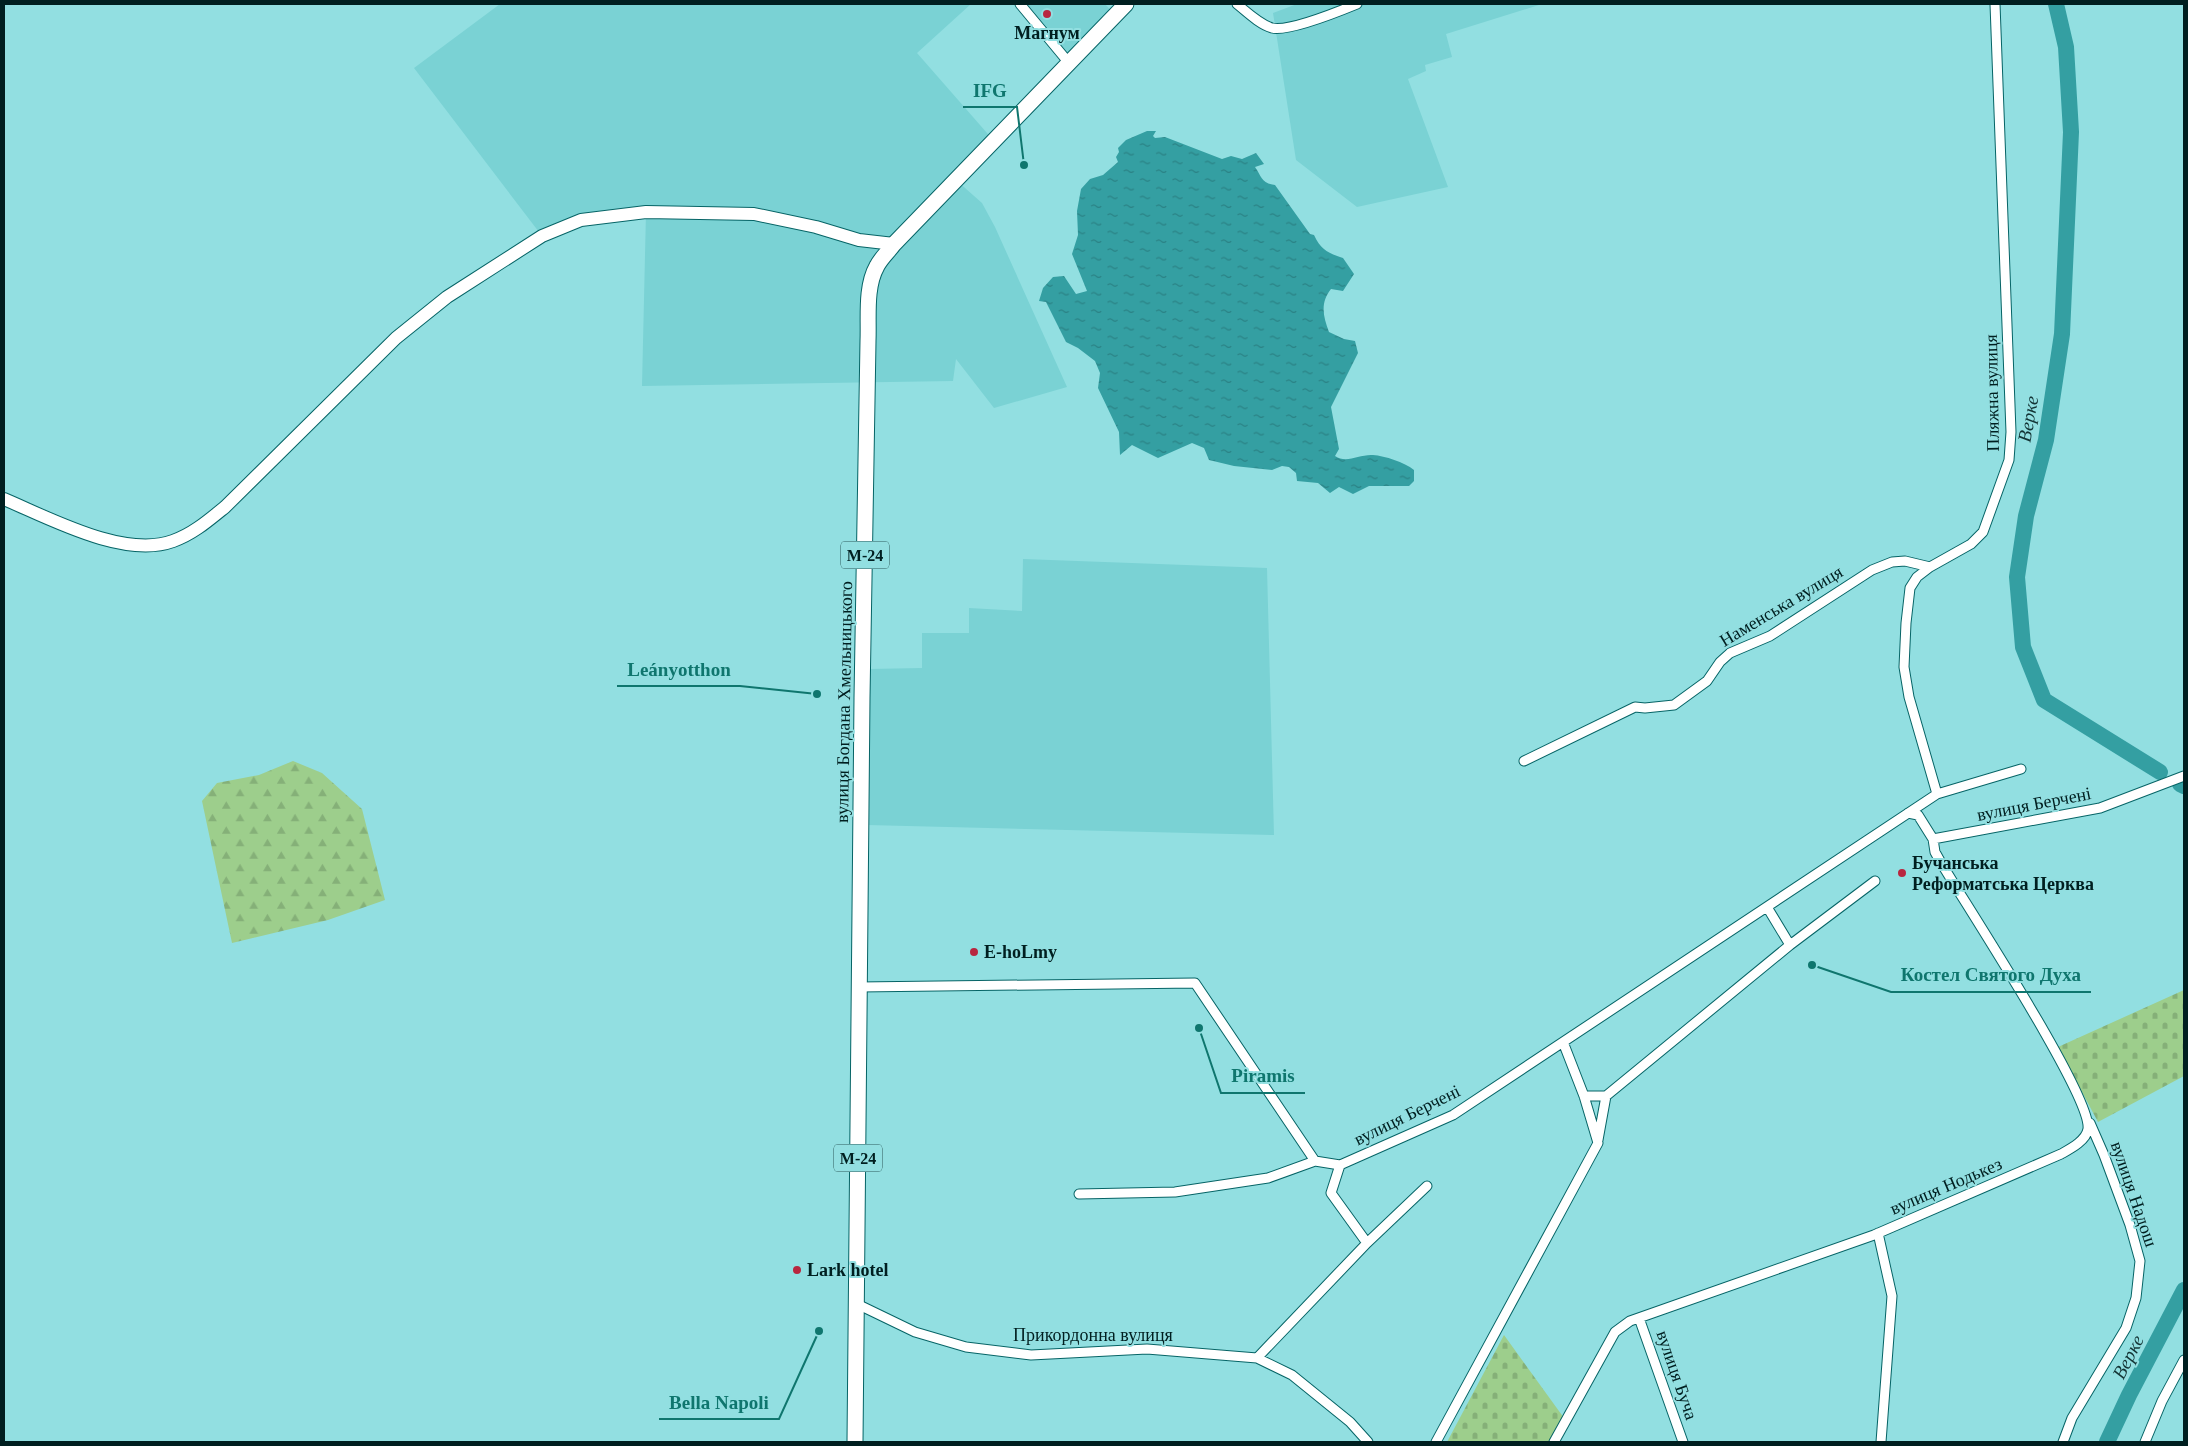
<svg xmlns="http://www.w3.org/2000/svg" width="2188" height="1446" viewBox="0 0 2188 1446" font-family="'Times New Roman',serif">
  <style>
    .built { fill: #7ad2d4 }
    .forest { fill: url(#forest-firs) }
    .cemetery { fill: url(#cemetery-stones) }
    .water { fill: url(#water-ripples) }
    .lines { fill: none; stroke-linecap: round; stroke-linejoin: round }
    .river { stroke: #349fa2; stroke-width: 16 }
    .street-casing { stroke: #066466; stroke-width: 11 }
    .secondary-casing { stroke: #066466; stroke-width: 14 }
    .highway-casing { stroke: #066466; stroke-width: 17 }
    .street { stroke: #fff; stroke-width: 9 }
    .secondary { stroke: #fff; stroke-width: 12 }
    .highway { stroke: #fff; stroke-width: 15 }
    .poi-dot { fill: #b8263f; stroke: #92dfe1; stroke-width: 2 }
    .labels { text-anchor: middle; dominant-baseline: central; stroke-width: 4; stroke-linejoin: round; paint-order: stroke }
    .shield { fill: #92dfe1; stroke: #2c595a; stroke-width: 1 }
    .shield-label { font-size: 16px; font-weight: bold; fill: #001f20 }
    .poi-label { font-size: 18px; font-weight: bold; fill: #001f20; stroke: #92dfe1; text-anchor: start }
    .street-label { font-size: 18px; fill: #001f20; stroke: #92dfe1 }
    .water-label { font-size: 19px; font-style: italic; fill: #133334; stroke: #92dfe1 }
    .leader { fill: none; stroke: #0f766e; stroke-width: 2 }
    .callout-dot { fill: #0f766e; stroke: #92dfe1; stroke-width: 2 }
    .callout-label { font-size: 19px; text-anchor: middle; font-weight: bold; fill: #0f766e; stroke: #92dfe1; stroke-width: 4; stroke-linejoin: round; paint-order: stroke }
  </style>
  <defs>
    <pattern id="forest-firs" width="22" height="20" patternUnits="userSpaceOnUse" patternTransform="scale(1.25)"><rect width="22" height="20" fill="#9dce8c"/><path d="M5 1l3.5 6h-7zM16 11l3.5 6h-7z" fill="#85b078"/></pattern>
    <pattern id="cemetery-stones" width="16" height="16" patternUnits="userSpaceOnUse" patternTransform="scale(1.25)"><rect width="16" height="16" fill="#9dce8c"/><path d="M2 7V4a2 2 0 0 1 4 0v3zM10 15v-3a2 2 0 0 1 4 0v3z" fill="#85b078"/></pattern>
    <pattern id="water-ripples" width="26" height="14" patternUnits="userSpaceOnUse" patternTransform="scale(1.25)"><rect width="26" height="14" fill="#349fa2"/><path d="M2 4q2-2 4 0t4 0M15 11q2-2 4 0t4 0" fill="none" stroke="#2a8184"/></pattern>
  </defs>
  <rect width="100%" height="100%" fill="#92dfe1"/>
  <path class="built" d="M 500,4 L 971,4 L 917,53 L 994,141 L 956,180 L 982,203 L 995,227 L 1067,387 L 994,408 L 956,359 L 953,381 L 642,386 L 646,212 L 626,214 L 542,236 L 414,68 Z
    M 1020,4 L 1105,4 L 1115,15 L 1069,63 Z
    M 1297,4 L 1542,4 L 1446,34 L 1452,57 L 1425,65 L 1426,71 L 1408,79 L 1448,187 L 1357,207 L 1296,160 L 1273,13 Z
    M 1023,559 L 1267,568 L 1274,835 L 867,825 L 869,669 L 922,668 L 922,633 L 969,633 L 969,608 L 1022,611 Z"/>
  <path class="forest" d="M 293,761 L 322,773 L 362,809 L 385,900 L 328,920 L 232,943 L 202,801 L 217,783 L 259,775 Z"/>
  <path class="cemetery" d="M 2184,990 L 2184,1076 L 2098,1122 L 2058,1047 Z
    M 1504,1335 L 1564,1418 L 1550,1442 L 1447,1442 Z"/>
  <path class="water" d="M 1147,131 L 1156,131 L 1153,136 L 1155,138 L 1165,137 L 1222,159 L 1231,156 L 1242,159 L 1256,153 L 1264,164 L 1255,167 C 1262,177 1261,183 1275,185 L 1310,234 L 1314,235 C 1321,250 1328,253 1343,258 L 1354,274 L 1343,291 L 1331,289 C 1320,303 1323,316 1329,332 L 1344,339 L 1355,341 L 1358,353 L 1331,407 L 1339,449 L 1335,456 C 1347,464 1359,454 1373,455 C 1385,456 1404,462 1414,470 L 1414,481 L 1409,486 L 1369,486 L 1353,494 L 1339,487 L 1330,493 L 1318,483 L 1297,481 L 1296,473 L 1289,467 L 1282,466 L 1272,470 L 1234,466 L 1209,460 L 1204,448 L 1192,443 L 1158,458 L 1132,445 L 1120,455 L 1119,432 L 1098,388 L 1100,373 L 1095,361 L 1078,348 L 1066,342 L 1046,302 L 1039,301 L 1043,288 L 1053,277 L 1064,276 L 1076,294 L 1087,291 L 1072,254 L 1078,235 L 1077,211 L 1081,189 L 1090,179 L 1103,175 L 1118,162 L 1116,157 L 1119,152 L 1118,148 L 1126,140 Z"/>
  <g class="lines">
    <path class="river" d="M 2056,4 L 2066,47 L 2071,132 L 2062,334 L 2046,440 L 2026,516 L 2017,577 L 2023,647 L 2044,700 L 2160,772
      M 2180,784 L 2184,786
      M 2107,1442 L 2129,1395 L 2184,1290"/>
    <defs>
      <path id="street" d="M 1020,4 L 1069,63
        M 1237,4 C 1247,12 1259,24 1272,28 C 1289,32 1340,11 1357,4
        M 1524,761 L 1635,707 L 1645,708 L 1674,705 L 1707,681 L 1720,662 L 1730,653 L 1770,636 L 1872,570 L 1892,562 L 1905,561 L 1930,567
        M 1937,794 L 1909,697 L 1904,667 L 1906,623 L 1910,588 L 1917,577 L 1930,567 L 1971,544 L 1983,532 L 2009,460 L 2011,432 L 1995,4
        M 1908,813 L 1918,815 L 1933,839 L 2100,808 L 2184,776
        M 1790,945 L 1875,881
        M 859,987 L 1195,983 L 1315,1161 L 1340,1165
        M 1584,1096 L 1606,1096 L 1790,945 L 1767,907
        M 1598,1140 L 1606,1096
        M 1079,1194 L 1175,1192 L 1268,1178 L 1315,1161
        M 1878,1233 L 1892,1296 L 1881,1442
        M 1367,1243 L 1427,1186
        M 857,1304 L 915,1332 L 966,1347 L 1031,1355 L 1147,1349 L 1257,1358 L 1292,1375 L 1350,1422 L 1368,1442
        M 1639,1318 L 1683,1442
        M 1257,1358 L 1367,1243 L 1331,1193 L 1340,1165 L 1453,1115 L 1937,794 L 2021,769
        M 1436,1442 L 1598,1143 L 1584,1096 L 1563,1042
        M 1554,1442 L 1615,1332 L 1630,1321 L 1874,1235 L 2061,1154 C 2070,1149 2086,1141 2088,1129 C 2092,1096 1964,902 1940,861 L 1935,852 L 1933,839
        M 2063,1442 L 2072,1418 L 2126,1328 L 2136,1298 L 2140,1261 L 2130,1225 L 2104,1155 L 2090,1123
        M 2145,1442 L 2162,1401 L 2184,1360"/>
      <path id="secondary" d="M 4,499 C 49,518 124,559 173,541 C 193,534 209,520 225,507 L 396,338 L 447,297 L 542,236 L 581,220 L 646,212 L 754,214 L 816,227 L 859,240 L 894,244"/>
      <path id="highway" d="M 855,1442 L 862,698 L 868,341 C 869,318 865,287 877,266 C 881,258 889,251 894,244 L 1126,4"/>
    </defs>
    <use href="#street" class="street-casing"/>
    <use href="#secondary" class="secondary-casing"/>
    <use href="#highway" class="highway-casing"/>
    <use href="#street" class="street"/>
    <use href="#secondary" class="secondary"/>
    <use href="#highway" class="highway"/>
  </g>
  <g class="poi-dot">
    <circle cx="1047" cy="14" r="5"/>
    <circle cx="1902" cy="873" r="5"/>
    <circle cx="974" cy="952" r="5"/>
    <circle cx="797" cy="1270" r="5"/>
  </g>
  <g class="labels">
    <g class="shield">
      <rect x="841" y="541.5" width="48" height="27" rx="4"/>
      <rect x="834" y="1144.5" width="48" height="27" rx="4"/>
    </g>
    <g class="shield-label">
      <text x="865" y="555">М-24</text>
      <text x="858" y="1158">М-24</text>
    </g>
    <g class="poi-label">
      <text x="1047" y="33" text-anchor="middle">Магнум</text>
      <text x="1912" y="863">Бучанська<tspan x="1912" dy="21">Реформатська Церква</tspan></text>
      <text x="984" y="952">E-hoLmy</text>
      <text x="807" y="1270">Lark hotel</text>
    </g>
    <g class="street-label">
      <text transform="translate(1992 393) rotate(-91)">Пляжна вулиця</text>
      <text transform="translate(1781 606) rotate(-31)">Наменська вулиця</text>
      <text transform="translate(844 702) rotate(-89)">вулиця Богдана Хмельницького</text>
      <text transform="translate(2034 804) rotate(-11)">вулиця Берчені</text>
      <text transform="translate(1407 1115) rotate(-26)">вулиця Берчені</text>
      <text transform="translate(1946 1186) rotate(-23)">вулиця Нодькез</text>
      <text transform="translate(2134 1194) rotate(71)">вулиця Надош</text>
      <text x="1093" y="1335">Прикордонна вулиця</text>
      <text transform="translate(1677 1375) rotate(71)">вулиця Буча</text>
    </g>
    <g class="water-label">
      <text transform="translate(2028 419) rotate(-80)">Верке</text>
      <text transform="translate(2128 1357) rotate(-63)">Верке</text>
    </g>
  </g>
  <path class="leader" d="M1024 165L1017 107H963M817 694L740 686H617M1812 965L1891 992H2091M1199 1028L1221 1093H1305M819 1331L779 1419H659"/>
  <g class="callout-dot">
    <circle cx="1024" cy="165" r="5"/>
    <circle cx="817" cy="694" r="5"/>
    <circle cx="1812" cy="965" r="5"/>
    <circle cx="1199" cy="1028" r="5"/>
    <circle cx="819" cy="1331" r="5"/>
  </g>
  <g class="callout-label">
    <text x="990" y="97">IFG</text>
    <text x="679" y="676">Leányotthon</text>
    <text x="1991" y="981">Костел Святого Духа</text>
    <text x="1263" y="1082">Piramis</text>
    <text x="719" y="1409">Bella Napoli</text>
  </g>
  <rect width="2188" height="1446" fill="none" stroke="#001f20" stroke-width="10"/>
</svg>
